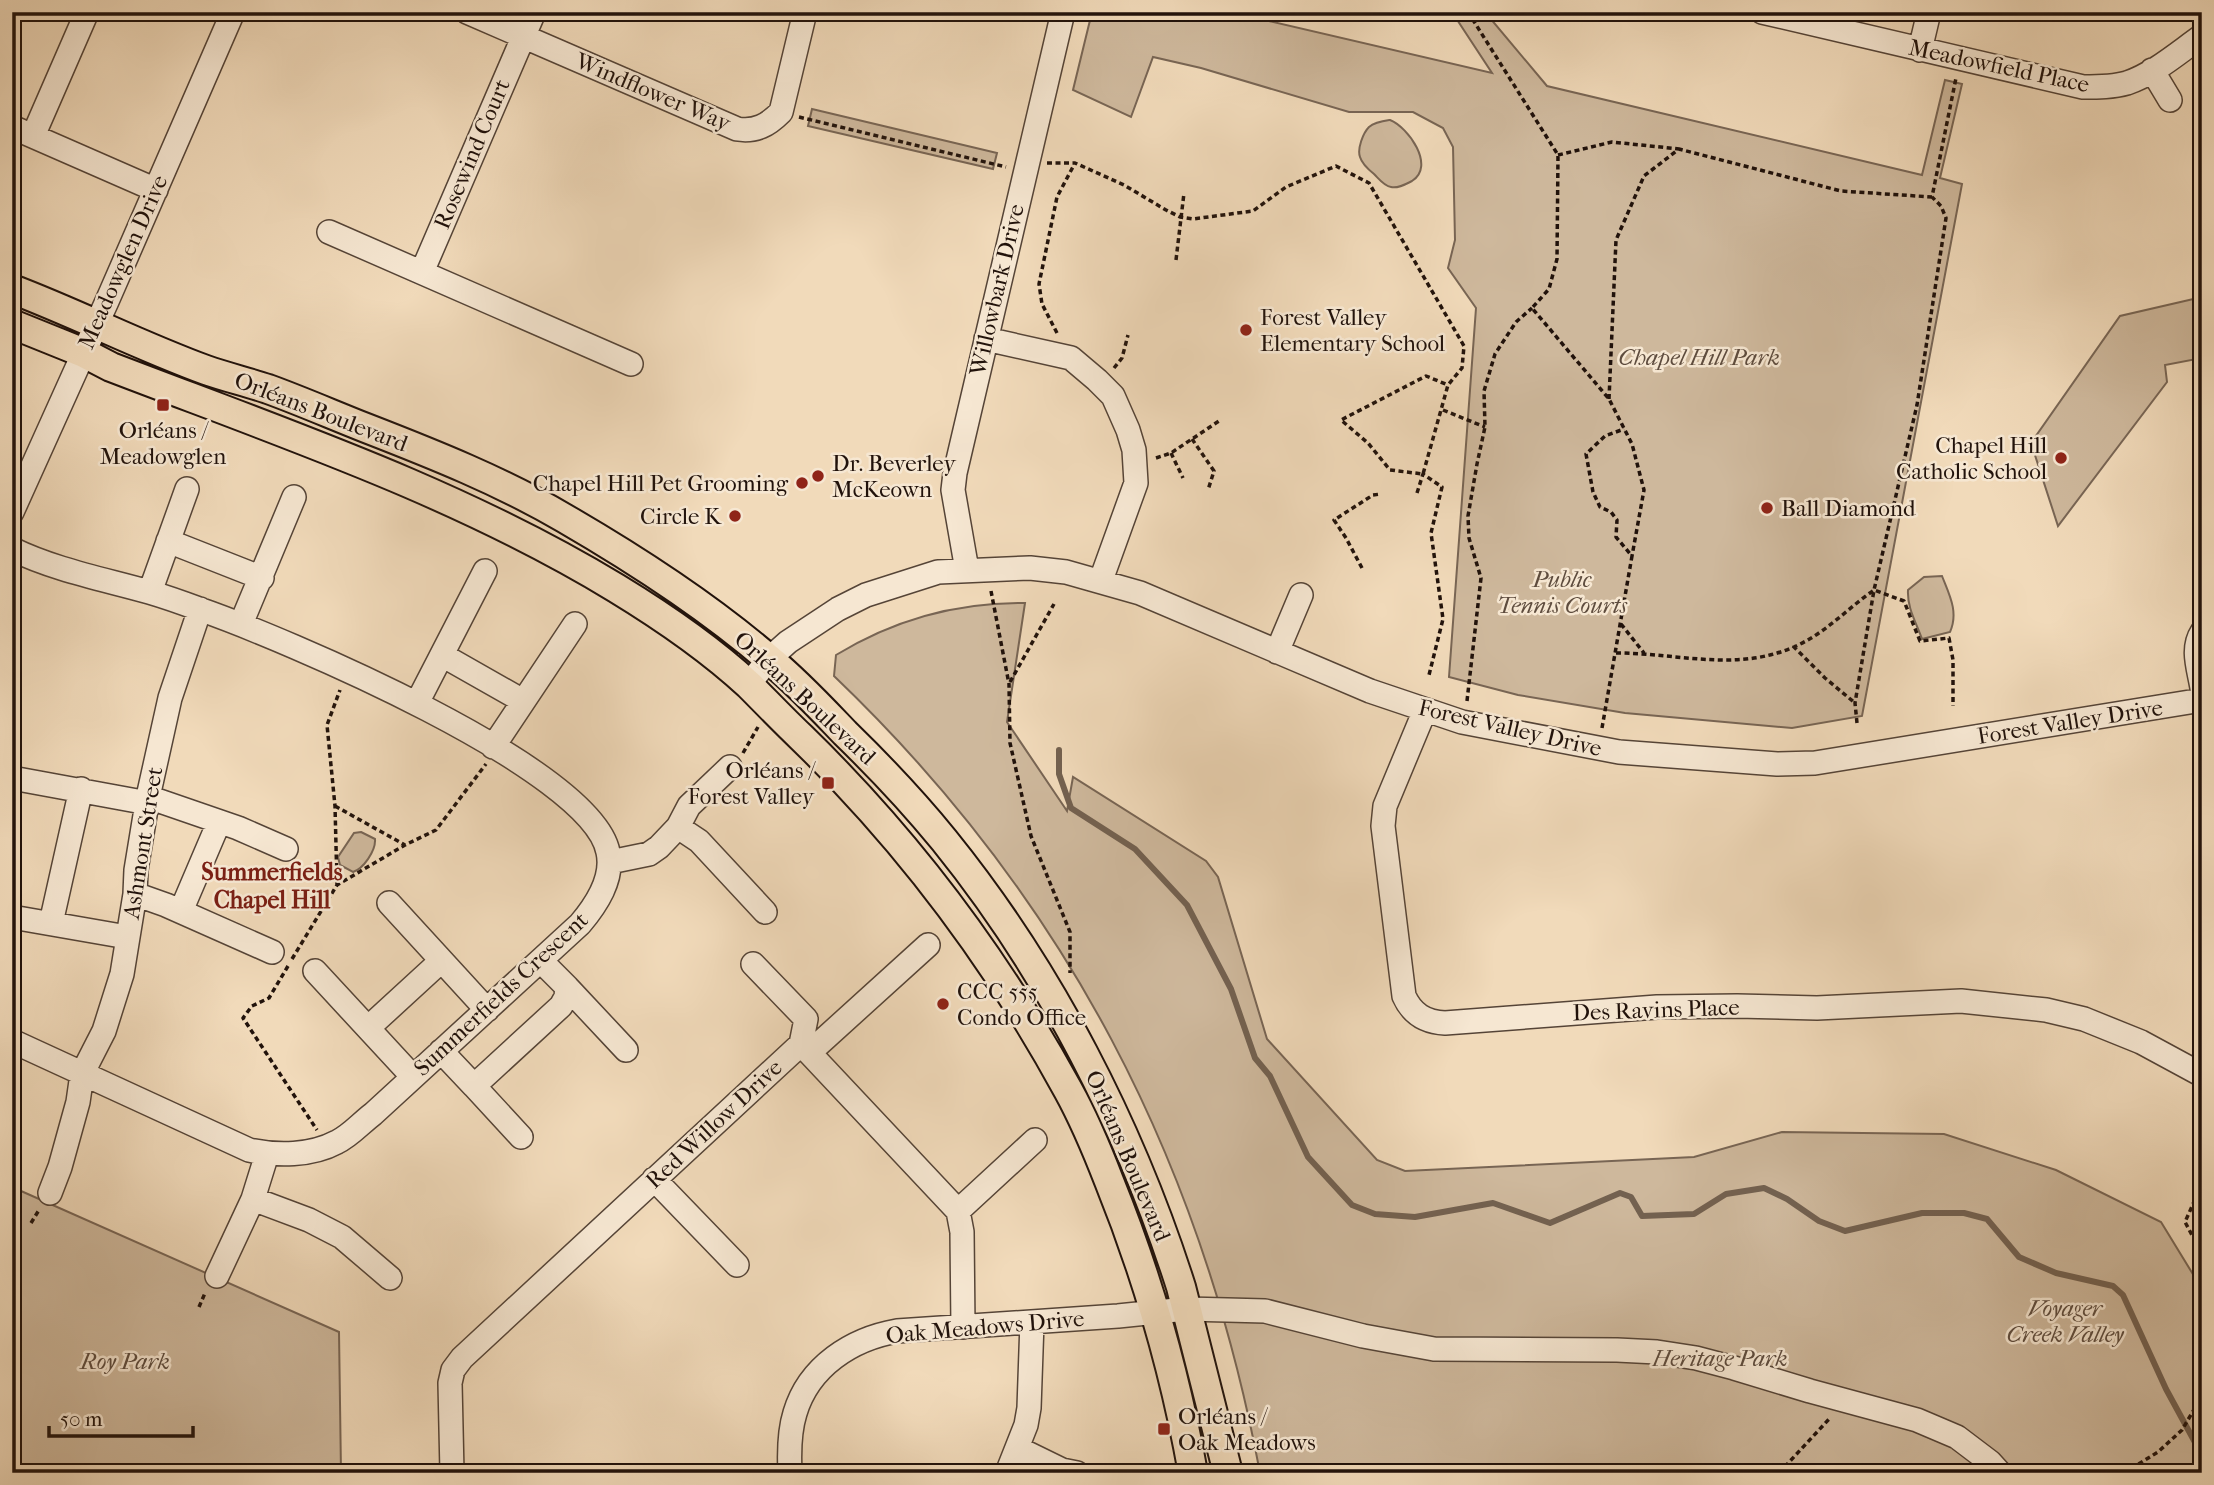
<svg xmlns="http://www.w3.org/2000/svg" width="2214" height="1485" viewBox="0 0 2214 1485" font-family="'IM FELL French Canon',serif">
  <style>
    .green { fill: #ceb89c; stroke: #786554; stroke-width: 2 }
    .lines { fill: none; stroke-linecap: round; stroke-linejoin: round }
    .stream { stroke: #736150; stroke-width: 6 }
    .minor-casing { stroke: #554437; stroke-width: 26 }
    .major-casing { stroke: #21120b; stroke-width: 32 }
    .path { stroke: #21120b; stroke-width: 3.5; stroke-dasharray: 5 3.5; stroke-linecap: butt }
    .minor { stroke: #f6e7d2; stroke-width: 23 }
    .major { stroke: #f1daba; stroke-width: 28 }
    .poi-dot { fill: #8f2418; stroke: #f6e7d2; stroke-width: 2.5 }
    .labels { text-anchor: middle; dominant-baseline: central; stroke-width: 5; stroke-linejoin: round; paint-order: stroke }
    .street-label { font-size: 23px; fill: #21120b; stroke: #f6e7d2 }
    .poi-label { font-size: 23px; fill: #21120b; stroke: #f6e7d2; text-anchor: start }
    .park-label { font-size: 23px; font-style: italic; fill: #5e4c3e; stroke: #f6e7d2 }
    .neighbourhood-label { font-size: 24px; font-weight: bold; fill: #7a1f14; stroke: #f6e7d2 }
  </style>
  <rect width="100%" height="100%" fill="#f1daba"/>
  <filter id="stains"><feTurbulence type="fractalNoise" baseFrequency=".00286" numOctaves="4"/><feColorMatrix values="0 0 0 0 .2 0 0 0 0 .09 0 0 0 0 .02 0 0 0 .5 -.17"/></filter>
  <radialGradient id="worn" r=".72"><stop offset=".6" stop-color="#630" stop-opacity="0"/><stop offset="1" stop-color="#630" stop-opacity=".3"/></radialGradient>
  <path class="green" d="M 1092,12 L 1230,12 L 1492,73 L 1452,12 L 1485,12 L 1547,86 L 1922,175 L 1945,80 L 1962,84 L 1940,178 L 1962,184 L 1862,716 L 1792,728 L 1625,713 L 1518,695 L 1449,677 L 1476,308 L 1448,268 L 1455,240 L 1453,147 L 1443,128 L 1413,112 L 1349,112 L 1201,68 L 1153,57 L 1131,117 L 1073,90 Z
    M 812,109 L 997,153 L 993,169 L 808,126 Z
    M 1390,120 C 1408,127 1436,166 1412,181 C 1406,184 1398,189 1391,187 C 1384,186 1379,179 1374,174 C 1369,170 1362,164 1360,157 C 1357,149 1363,133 1369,127 C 1375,122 1383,121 1390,120 Z
    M 2202,297 L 2202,358 L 2165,365 L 2167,382 L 2058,526 L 2031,443 L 2120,316 Z
    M 1942,576 C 1949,594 1959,612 1950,632 L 1922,639 C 1916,622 1907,608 1908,590 L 1924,577 Z
    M 1025,603 L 1007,722 L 1067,811 L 1073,777 L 1206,861 L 1218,877 L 1267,1039 L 1377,1160 L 1405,1171 L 1694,1157 L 1782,1132 L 1944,1134 L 2056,1170 L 2161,1222 L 2202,1289 L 2202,1473 L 1260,1473 C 1201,1159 1065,897 834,676 L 836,655 C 895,619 957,602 1025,603 Z
    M 361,832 L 375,839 C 376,851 363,869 353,872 L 340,865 L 338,857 L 354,833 Z
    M 12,1187 L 339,1332 L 341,1473 L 12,1473 Z"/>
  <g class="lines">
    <path class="stream" d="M 1059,750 L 1059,774 L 1071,808 L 1135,849 L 1187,905 L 1231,989 L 1255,1058 L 1270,1076 L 1308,1157 L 1352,1205 L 1375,1214 L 1415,1217 L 1493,1203 L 1550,1223 L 1620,1193 L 1631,1197 L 1642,1216 L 1694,1214 L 1726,1194 L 1764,1188 L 1787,1199 L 1819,1221 L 1845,1231 L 1922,1213 L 1964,1213 L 1987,1219 L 2019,1257 L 2056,1273 L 2113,1286 L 2123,1295 L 2166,1389 L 2197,1446 L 2202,1461"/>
    <defs>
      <path id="minor" d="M 467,12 L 737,129 C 756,132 768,125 781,112 L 805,12
        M 1762,12 L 2083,87 C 2098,87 2113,87 2127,83 C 2154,74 2179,52 2202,36
        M 1920,50 L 1929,12
        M 2152,70 L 2170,100
        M 12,127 L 156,190
        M 33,136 L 87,12
        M 329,232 L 631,364
        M 422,272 L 534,12
        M 986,339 L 1071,358 L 1097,380 L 1113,396 L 1128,430 L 1134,450 L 1136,483 L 1101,580
        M 12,512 L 108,299 L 233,12
        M 168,541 L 262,578
        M 12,549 C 55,570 103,579 149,592 C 166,597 183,603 199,609 C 280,637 592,768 608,852 C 614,879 596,905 580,924 L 373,1114 C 361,1123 350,1136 337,1142 C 311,1156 277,1156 249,1150 L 12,1041
        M 967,570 L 953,490 L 955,473 L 1063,12
        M 150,592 L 187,489
        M 241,624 L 294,497
        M 2202,632 C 2191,649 2199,669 2202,688
        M 1277,652 L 1301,595
        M 442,655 L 523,701
        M 748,685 L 769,659 L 788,642 L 838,609 L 866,595 L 938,572 L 1030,568 L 1066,572 L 1140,593 L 1370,691 L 1462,722 L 1619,752 L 1777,764 L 1815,763 L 2202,700
        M 417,703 L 485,571
        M 1425,710 L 1385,806 L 1383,826 L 1404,996 C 1412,1014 1425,1022 1445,1023 L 1657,1007 L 1737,1006 L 1817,1008 L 1961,1001 L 2046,1010 L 2084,1019 L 2141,1042 L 2202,1075
        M 493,747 L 575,624
        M 12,778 L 148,803
        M 148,797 L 238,828 L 286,849
        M 678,827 L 699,841 L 765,912
        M 610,862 L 649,854 L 659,847 L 678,827 L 689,806 L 730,767
        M 135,894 L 166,905 L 272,952
        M 389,903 L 487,1010
        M 181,911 L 219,822
        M 12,917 L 127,937
        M 51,923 L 81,789
        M 753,964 L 806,1019 L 801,1044
        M 315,971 L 413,1077
        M 567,987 L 626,1050
        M 368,1028 L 441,961
        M 441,1051 L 474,1086 L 561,1006 L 566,997 L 567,987 L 541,961
        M 810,1052 L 928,945
        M 474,1086 L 521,1137
        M 654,1179 L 737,1265
        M 50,1193 L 60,1167 L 78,1102 L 82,1074 L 104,1031 L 122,974 L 135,894 L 136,870 L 148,797 L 170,698 L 200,609
        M 253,1199 L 309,1220 L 342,1237 L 390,1278
        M 958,1211 L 1035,1140
        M 217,1276 L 253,1199 L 267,1154
        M 1017,1448 L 1062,1470 L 1077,1473
        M 452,1473 L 450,1383 L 453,1370 L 462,1358 L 801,1044 L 958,1211 L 962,1232 L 963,1327
        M 790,1473 C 789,1453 789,1432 795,1413 C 809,1366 852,1339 897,1331 L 1118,1316 L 1186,1309 L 1227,1310 L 1265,1311 L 1363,1336 L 1434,1349 L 1617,1350 L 1657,1352 L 1696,1358 L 1734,1368 L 1810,1391 L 1917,1420 L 1957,1437 L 1990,1462 L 2000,1473
        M 1007,1473 L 1026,1425 L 1029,1408 L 1032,1322"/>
      <path id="major" d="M 12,289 C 78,314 140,346 206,370 C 226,377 247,382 268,389 C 301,401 333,415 366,428 C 433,454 501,481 564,518 C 633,558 710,608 770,660 C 797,682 821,708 845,733 C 880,767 913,802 944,840 C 1050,971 1130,1127 1181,1287 L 1228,1473
        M 12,324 L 84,353 L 111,367 C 283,433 458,492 616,588 C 662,616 709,648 749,685 C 766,702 783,720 801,737 C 908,841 997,960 1068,1090 C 1084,1119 1097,1150 1109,1181 C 1147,1275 1175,1372 1193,1473"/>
    </defs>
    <use href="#minor" class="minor-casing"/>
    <use href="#major" class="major-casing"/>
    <path class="path" d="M 1468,12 L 1558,155 L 1557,259 L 1549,289 L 1532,308 L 1609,399 L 1632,444 L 1644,490 L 1632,556
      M 799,117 L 1006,167
      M 1558,155 L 1612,142 L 1679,149
      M 1047,163 L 1075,163 L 1124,185 L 1166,210 L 1180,217 L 1193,219 L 1253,211 L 1286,187 L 1336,166 L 1369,183 L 1464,346 L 1462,368 L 1448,385 L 1423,474 L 1390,470 L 1368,443 L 1341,420 L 1426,376 L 1448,385
      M 1176,260 L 1184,193
      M 1057,333 L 1042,304 L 1039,284 L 1057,197 L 1075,163
      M 1114,368 L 1122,358 L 1128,335
      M 1609,399 L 1616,240 L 1644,176 L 1679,149 L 1841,191 L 1932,197
      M 1443,410 L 1485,427
      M 1192,439 L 1214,471 L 1208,490
      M 1171,453 L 1183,478
      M 1156,458 L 1171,453 L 1219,421
      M 1417,493 L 1423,474 L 1442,487 L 1431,533 L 1443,619 L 1429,675
      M 1362,568 L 1346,538 L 1334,520 L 1373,495 L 1381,494
      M 991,591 L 1009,684 L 1010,743 L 1031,836 L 1070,932 L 1070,973
      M 1621,624 L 1644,653
      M 1793,646 L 1825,678 L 1855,703
      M 1616,653 C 1682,653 1744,675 1806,641 C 1830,628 1851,606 1874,590 L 1904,601 L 1920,641 L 1949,638 L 1953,660 L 1953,706
      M 1010,682 L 1054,604
      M 1467,701 L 1481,578 L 1469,538 L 1468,516 L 1477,464 L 1485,427 L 1484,391 L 1495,354 L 1516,322 L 1532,308
      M 1857,723 L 1855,703 L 1874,590 L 1917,405 L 1946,218 L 1941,206 L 1932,197 L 1956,78
      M 1602,728 L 1632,556 L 1616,537 L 1617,520 L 1611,512 L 1600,507 L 1593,492 L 1586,454 L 1605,436 L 1624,429
      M 743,753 L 758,727
      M 335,806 L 405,845
      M 337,885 L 335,806 L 327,725 L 340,690
      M 292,959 L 337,885 L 405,845 L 436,830 L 486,764
      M 288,966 L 269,998 L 252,1006 L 243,1018 L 317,1130
      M 2202,1184 L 2185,1222 L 2202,1254
      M 31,1223 L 39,1210
      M 199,1307 L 205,1293
      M 1779,1473 L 1830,1418
      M 2124,1473 L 2158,1452 L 2182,1430 L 2202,1396"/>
    <use href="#minor" class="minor"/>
    <use href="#major" class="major"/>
  </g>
  <g class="poi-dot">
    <circle cx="1246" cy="330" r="7"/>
    <rect x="156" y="398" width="14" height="14" rx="3.5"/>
    <circle cx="2061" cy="458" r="7"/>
    <circle cx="818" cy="476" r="7"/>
    <circle cx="802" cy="483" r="7"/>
    <circle cx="1767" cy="508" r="7"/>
    <circle cx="735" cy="516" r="7"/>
    <rect x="821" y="776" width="14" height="14" rx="3.5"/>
    <circle cx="943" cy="1004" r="7"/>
    <rect x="1157" y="1422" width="14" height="14" rx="3.5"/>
  </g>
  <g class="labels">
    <g class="street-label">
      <text transform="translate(1999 66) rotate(12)">Meadowfield Place</text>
      <text transform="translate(653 92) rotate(23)">Windflower Way</text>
      <text transform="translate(472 154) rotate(-67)">Rosewind Court</text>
      <text transform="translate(123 262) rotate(-66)">Meadowglen Drive</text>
      <text transform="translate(997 290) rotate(-77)">Willowbark Drive</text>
      <text transform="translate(321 412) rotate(21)">Orléans Boulevard</text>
      <text transform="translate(805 698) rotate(43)">Orléans Boulevard</text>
      <text transform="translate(2070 722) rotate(-9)">Forest Valley Drive</text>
      <text transform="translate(1510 728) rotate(13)">Forest Valley Drive</text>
      <text transform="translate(143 843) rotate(-81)">Ashmont Street</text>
      <text transform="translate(501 994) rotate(-43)">Summerfields Crescent</text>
      <text transform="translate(1656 1010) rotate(-2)">Des Ravins Place</text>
      <text transform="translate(714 1124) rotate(-43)">Red Willow Drive</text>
      <text transform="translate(1128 1156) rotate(67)">Orléans Boulevard</text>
      <text transform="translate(985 1327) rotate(-5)">Oak Meadows Drive</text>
    </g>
    <g class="poi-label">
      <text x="1260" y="317">Forest Valley<tspan x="1260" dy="26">Elementary School</tspan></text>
      <text x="163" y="430" text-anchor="middle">Orléans /<tspan x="163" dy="26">Meadowglen</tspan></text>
      <text x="2047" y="445" text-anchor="end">Chapel Hill<tspan x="2047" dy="26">Catholic School</tspan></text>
      <text x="832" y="463">Dr. Beverley<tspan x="832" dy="26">McKeown</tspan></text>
      <text x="788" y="483" text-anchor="end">Chapel Hill Pet Grooming</text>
      <text x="1781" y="508">Ball Diamond</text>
      <text x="721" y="516" text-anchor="end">Circle K</text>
      <text x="814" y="770" text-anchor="end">Orléans /<tspan x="814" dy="26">Forest Valley</tspan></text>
      <text x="957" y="991">CCC 555<tspan x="957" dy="26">Condo Office</tspan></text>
      <text x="1178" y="1416">Orléans /<tspan x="1178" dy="26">Oak Meadows</tspan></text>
    </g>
    <g class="park-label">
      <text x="1699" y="357">Chapel Hill Park</text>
      <text x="1562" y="579">Public<tspan x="1562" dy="26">Tennis Courts</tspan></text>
      <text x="2065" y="1308">Voyager<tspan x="2065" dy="26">Creek Valley</tspan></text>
      <text x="1720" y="1358">Heritage Park</text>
      <text x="125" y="1361">Roy Park</text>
    </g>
    <g class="neighbourhood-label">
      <text x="272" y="872">Summerfields<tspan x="272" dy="28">Chapel Hill</tspan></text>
    </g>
  </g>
  <rect width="2214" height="1485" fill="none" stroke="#f1daba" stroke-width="42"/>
  <rect x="14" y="14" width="2186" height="1457" fill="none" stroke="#21120b" stroke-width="3.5"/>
  <rect x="21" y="21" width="2172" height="1443" fill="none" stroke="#21120b" stroke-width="2"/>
  <path d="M49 1426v10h144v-10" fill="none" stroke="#21120b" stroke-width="3.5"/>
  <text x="60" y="1426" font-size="21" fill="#21120b" stroke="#f6e7d2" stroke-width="5" paint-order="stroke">50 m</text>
  <rect width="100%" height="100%" filter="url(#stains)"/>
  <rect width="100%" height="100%" fill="url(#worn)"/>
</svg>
